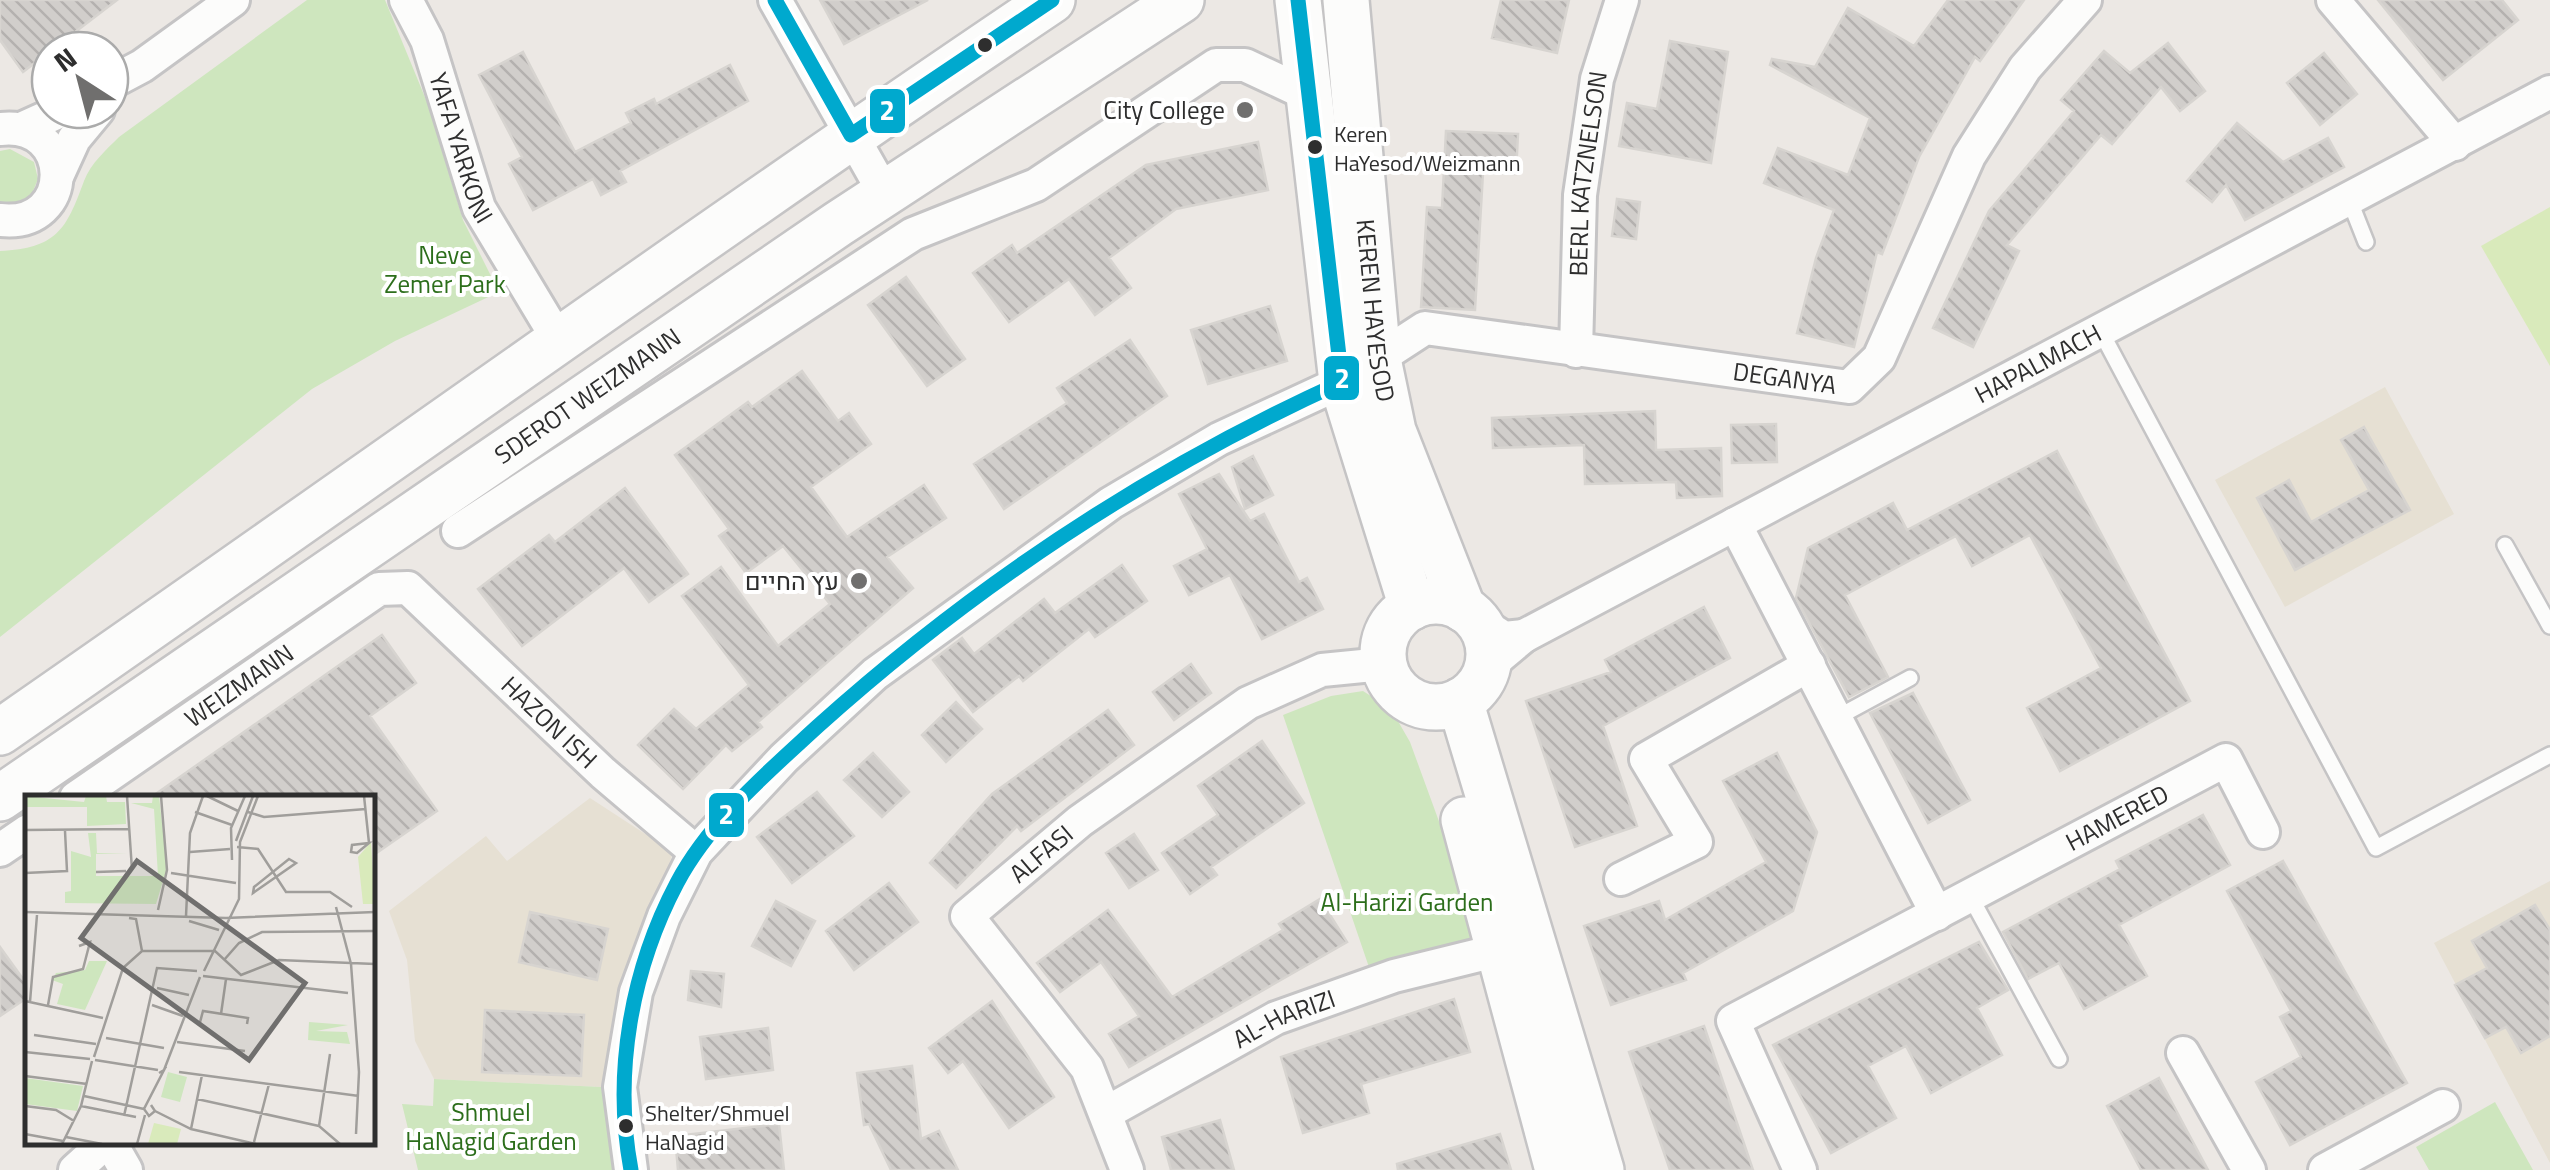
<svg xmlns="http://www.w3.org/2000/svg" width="2550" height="1170" viewBox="0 0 2550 1170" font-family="'Titillium Web',Heebo,sans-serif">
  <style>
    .education { fill: #e6e0d3 }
    .grass { fill: #cee6be }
    .pitch { fill: #d9eabb }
    .building { fill: url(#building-back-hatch); stroke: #d7d4d0; stroke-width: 2.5 }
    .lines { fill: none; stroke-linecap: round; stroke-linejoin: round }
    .lane-casing { stroke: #c5c4c5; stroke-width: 20 }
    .street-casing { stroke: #c5c4c5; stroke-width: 38 }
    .secondary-casing { stroke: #c5c4c5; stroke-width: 50 }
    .lane { stroke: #fcfcfb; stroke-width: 15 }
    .street { stroke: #fcfcfb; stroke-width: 32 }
    .secondary { stroke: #fcfcfb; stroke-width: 45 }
    .bus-1-casing { stroke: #fff; stroke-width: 22 }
    .bus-1 { stroke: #00a9ce; stroke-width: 15 }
    .bus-dot { fill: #2e2e2e; stroke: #fff; stroke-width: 4 }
    .poi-dot { fill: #706f6e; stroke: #fff; stroke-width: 4 }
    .labels { text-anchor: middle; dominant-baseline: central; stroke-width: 8; stroke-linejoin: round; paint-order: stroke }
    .bus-label { font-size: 22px; fill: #2e2e2e; stroke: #fff; text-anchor: start }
    .poi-label { font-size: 25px; fill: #2e2e2e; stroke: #fff; text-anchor: end }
    .street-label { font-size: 25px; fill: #2e2e2e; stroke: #fff }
    .park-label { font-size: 25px; fill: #2c6e1b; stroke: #fff }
    .inset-road { fill: none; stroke: #a09e9b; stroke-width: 2.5 }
    .view { fill: #706f6e; fill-opacity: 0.15; stroke: #706f6e; stroke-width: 5 }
    .inset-edge { fill: none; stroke: #2e2e2e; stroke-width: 5 }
    .line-badge { stroke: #fff; stroke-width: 4 }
    .badge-label { font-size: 28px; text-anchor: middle; font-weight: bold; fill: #fff }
  </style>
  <defs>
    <pattern id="building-back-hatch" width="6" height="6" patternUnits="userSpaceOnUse" patternTransform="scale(2.5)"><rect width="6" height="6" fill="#d1cecb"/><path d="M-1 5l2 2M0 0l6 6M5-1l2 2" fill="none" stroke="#b4b1af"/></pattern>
  </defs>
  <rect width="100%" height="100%" fill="#ece8e4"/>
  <path class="education" d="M 2385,387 L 2454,514 L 2285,607 L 2215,480 Z
    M 590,798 L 673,852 L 601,1087 L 434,1079 L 415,1041 L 407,960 L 389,911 L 486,836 L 507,861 Z
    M 2550,881 L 2550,1163 L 2434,943 Z"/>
  <path class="grass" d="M 307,0 L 385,0 L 429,107 L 463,220 L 499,292 L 395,341 L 312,389 L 0,637 L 0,251 C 57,248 66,230 84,181 C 91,163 106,150 119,137 Z
    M 10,149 L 34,162 L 38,179 L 31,196 L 24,201 L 0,204 L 0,151 Z
    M 1363,691 L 1391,709 L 1410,742 L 1483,942 L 1372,976 L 1283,715 L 1331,696 Z
    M 434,1079 L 601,1087 L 617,1170 L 418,1170 L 402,1104 L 433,1106 Z
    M 2495,1102 L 2533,1170 L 2429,1170 L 2416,1147 Z"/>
  <path class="pitch" d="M 2550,207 L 2550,366 L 2481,246 Z"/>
  <path class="building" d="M 0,0 L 117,0 L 23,72 L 0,40 Z
    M 820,0 L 928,0 L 844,44 Z
    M 1501,0 L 1569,0 L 1557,53 L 1492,38 Z
    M 1948,0 L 2024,0 L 1980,61 L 1975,57 L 1919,157 L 1882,254 L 1877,252 L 1854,347 L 1797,333 L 1816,258 L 1834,210 L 1764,183 L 1778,148 L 1848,175 L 1870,118 L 1770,65 L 1772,59 L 1815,67 L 1848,8 L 1914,46 Z
    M 2378,0 L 2502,0 L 2518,20 L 2443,80 Z
    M 1670,41 L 1728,52 L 1711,163 L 1619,146 L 1627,103 L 1657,109 Z
    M 2168,43 L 2205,91 L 2180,111 L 2161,87 L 2112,144 L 2101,135 L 2007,245 L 2019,251 L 1973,347 L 1933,328 L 1989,211 L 2074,111 L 2061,100 L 2104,51 L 2130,73 Z
    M 523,52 L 575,152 L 631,123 L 626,113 L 654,99 L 656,104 L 730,65 L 748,101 L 620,171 L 626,182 L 601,195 L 593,179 L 533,210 L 509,164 L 522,157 L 479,75 Z
    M 2324,53 L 2357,94 L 2320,125 L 2287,83 Z
    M 2237,123 L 2283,162 L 2328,138 L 2344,167 L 2245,220 L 2226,185 L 2212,202 L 2187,181 Z
    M 1446,131 L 1518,134 L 1516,174 L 1483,173 L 1475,310 L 1421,307 L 1427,207 L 1442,208 Z
    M 1258,142 L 1268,190 L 1176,209 L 1109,258 L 1131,288 L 1095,315 L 1069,279 L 1009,322 L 973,273 L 1012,245 L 1017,253 L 1146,165 Z
    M 1617,199 L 1640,202 L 1636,239 L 1612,236 Z
    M 906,277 L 965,359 L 927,386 L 868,305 Z
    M 1270,306 L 1287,361 L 1208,384 L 1191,330 Z
    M 1130,340 L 1167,396 L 1004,509 L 974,464 L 1067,403 L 1057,388 Z
    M 802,371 L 838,421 L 849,413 L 871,444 L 811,487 L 847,537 L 924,485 L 946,518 L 887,557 L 913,588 L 758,722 L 762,727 L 732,751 L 726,745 L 683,789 L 638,745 L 674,709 L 696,729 L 749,685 L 682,596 L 721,567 L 778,646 L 830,604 L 783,546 L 746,573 L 719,536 L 729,529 L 675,455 L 748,402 L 752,407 Z
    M 1655,411 L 1656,450 L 1721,448 L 1722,496 L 1677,498 L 1676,482 L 1585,484 L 1584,445 L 1493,448 L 1492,418 Z
    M 1776,424 L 1777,462 L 1732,463 L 1731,425 Z
    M 2364,427 L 2410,510 L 2295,570 L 2257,498 L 2289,480 L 2311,522 L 2369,490 L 2341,440 Z
    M 2057,451 L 2190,701 L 2060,771 L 2027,708 L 2101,668 L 2030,535 L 1972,566 L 1956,536 L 1845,595 L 1888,677 L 1849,697 L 1796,598 L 1808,548 L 1893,503 L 1907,530 Z
    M 1253,456 L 1273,495 L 1245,509 L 1232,467 Z
    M 1219,474 L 1250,521 L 1264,514 L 1299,582 L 1307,578 L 1323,609 L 1262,639 L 1230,575 L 1189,595 L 1174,566 L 1207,549 L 1179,494 Z
    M 625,488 L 688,574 L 649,602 L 624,568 L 522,646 L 478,589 L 549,535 L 555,542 Z
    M 1122,565 L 1147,601 L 1095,637 L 1089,629 L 1023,681 L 1019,676 L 973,712 L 933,660 L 962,638 L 974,654 L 1044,599 L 1055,613 Z
    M 1704,607 L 1730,658 L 1603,726 L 1637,826 L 1575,847 L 1526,701 L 1611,672 L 1605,660 Z
    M 382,635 L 416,683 L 370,716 L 437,811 L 372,856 L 372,798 L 150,798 Z
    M 1191,664 L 1211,693 L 1174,720 L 1153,692 Z
    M 1913,693 L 1970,800 L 1928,823 L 1870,713 Z
    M 956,702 L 982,729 L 946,762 L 922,735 Z
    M 1108,710 L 1134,745 L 1021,831 L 1017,826 L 956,888 L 930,863 L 992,794 Z
    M 1262,741 L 1304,803 L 1211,867 L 1217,875 L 1190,894 L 1162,853 L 1218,815 L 1198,786 Z
    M 873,753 L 909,792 L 882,817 L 844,780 Z
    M 1777,753 L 1817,832 L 1793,911 L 1683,973 L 1686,980 L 1611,1005 L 1584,926 L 1659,901 L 1665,920 L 1766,862 L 1723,781 Z
    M 817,792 L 854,836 L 792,883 L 757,837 Z
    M 2203,815 L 2230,865 L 2119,925 L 2147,976 L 2084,1009 L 2059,963 L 2028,979 L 2003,932 L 2120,869 L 2116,861 Z
    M 1134,834 L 1158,870 L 1129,888 L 1106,853 Z
    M 2283,861 L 2407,1083 L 2290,1145 L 2256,1082 L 2301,1057 L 2280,1017 L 2291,1011 L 2227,891 Z
    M 889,883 L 918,922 L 854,970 L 826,931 Z
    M 1320,899 L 1347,942 L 1129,1067 L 1109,1034 L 1139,1016 L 1101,962 L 1060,992 L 1037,963 L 1108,910 L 1172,997 L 1283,930 L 1279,924 Z
    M 776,901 L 815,921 L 791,966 L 752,946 Z
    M 2535,905 L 2550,930 L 2550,1036 L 2521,1053 L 2506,1027 L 2485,1038 L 2455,985 L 2487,968 L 2472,941 Z
    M 530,912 L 608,929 L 597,980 L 519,962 Z
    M 1979,942 L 2008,990 L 1977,1008 L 2002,1055 L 1931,1093 L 1906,1046 L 1868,1066 L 1896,1118 L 1831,1153 L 1773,1045 Z
    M 0,947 L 28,986 L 28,997 L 0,1016 Z
    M 691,971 L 724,974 L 721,1007 L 688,1000 Z
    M 1454,999 L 1470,1052 L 1361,1084 L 1369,1113 L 1303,1133 L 1281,1057 Z
    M 992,1001 L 1054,1097 L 1009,1128 L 963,1061 L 948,1073 L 929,1048 Z
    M 485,1010 L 584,1015 L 581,1076 L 482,1072 Z
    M 1704,1026 L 1738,1126 L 1753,1170 L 1670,1170 L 1629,1052 Z
    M 768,1028 L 773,1070 L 706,1079 L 700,1037 Z
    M 912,1066 L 921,1139 L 939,1131 L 958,1170 L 891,1170 L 869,1124 L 864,1125 L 857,1073 Z
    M 2159,1078 L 2186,1129 L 2208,1170 L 2141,1170 L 2107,1106 Z
    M 1220,1120 L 1234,1170 L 1171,1170 L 1162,1137 Z
    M 779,1124 L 784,1170 L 678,1170 L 675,1136 Z
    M 1500,1134 L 1511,1170 L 1398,1170 L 1397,1164 Z"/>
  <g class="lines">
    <defs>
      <path id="lane" d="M 2349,199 L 2366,242
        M 2100,330 L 2376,848 L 2550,755
        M 2505,545 L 2550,626
        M 1838,717 L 1910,678
        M 1970,896 L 2059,1059"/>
      <g id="street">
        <path id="s1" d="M 406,0 L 427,40 L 479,208 L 559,341"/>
        <path d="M 775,0 L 885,194"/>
        <path d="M 2333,0 L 2455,144"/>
        <path d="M 110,83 L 142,66 L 233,0"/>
        <path d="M 0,129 C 75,120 76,229 0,220"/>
        <path d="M 21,129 L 63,110"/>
        <path d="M 58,174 L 74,139 L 98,110"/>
        <path id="s2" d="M 1576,351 L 1580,195 L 1597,79 L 1622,0"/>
        <path d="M 1735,524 L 1937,914"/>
        <path d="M 458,531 L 913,234 L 1036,185 L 1216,65 L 1245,65 L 1307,94"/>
        <path d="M 1476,620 L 1504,638 L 1524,636"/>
        <path id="s3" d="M 1487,667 L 1524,636 L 2550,92"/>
        <path id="s4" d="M 76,798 L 379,589 L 408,588 L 603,773 L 696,852"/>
        <path d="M 0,850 L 28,831"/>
        <path d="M 1621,879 L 1696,842 L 1646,759 L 1809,665"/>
        <path d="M 2183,1053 L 2249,1170"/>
        <path id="s5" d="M 1106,1113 L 1276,1018 L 1394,976 L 1479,955"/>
        <path d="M 110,1142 L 126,1170"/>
        <path d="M 75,1170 L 106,1142"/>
        <path id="s6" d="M 631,1170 L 620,1087 L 636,992 L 664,916 L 696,852 L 784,758 L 875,674 L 1111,503 L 1219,439 L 1342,382 L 1425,328 L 1849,387 L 1879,358 L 1969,156 L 2025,68 L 2085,0"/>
        <path id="s7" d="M 1127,1170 L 1087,1068 L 967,916 L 1080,821 L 1248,703 L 1322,670 L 1383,664"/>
        <path id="s8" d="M 1800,1170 L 1733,1021 L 2226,760 L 2263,832"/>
        <path d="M 2325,1170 L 2443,1106"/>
      </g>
      <g id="secondary">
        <path d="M 1298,0 L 1342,382 L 1412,607"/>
        <path id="s9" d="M 1346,0 L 1378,359 L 1393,431 L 1463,609"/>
        <circle cx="1436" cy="654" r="53"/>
        <path d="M 1460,701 L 1601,1170"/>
        <path d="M 0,732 C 351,489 697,239 1052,0"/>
        <path id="s10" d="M 0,798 L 838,224 L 1181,0"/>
        <path d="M 1464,820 L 1558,1170"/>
      </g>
    </defs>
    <use href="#lane" class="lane-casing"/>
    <use href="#street" class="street-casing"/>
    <use href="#secondary" class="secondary-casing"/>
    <use href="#lane" class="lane"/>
    <use href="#street" class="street"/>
    <use href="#secondary" class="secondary"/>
    <defs>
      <path id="bus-1" d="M 775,0 L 851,135 L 1052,0
        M 631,1170 C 613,1074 631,970 677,883 C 710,821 767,773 818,726 C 977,583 1148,470 1342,382 L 1298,0"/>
    </defs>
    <use href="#bus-1" class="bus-1-casing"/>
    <use href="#bus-1" class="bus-1"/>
  </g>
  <g class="bus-dot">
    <circle cx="985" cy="45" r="9"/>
    <circle cx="1315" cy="147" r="9"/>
    <circle cx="626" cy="1126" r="9"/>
  </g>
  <g class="poi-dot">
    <circle cx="1245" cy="110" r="10"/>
    <circle cx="859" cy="581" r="10"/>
  </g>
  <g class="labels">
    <g class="bus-label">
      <text x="1334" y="134">Keren<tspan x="1334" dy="29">HaYesod/Weizmann</tspan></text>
      <text x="645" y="1113">Shelter/Shmuel<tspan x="645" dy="29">HaNagid</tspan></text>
    </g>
    <g class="poi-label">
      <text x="1225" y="110">City College</text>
      <text x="839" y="581">עץ החיים</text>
    </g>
    <g class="street-label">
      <text stroke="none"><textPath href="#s1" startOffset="158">YAFA YARKONI</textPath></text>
      <text stroke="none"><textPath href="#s2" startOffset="178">BERL KATZNELSON</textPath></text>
      <text stroke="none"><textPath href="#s9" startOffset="312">KEREN HAYESOD</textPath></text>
      <text stroke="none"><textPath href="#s3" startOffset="630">HAPALMACH</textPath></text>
      <text stroke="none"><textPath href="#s6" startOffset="1600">DEGANYA</textPath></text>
      <text stroke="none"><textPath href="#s10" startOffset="712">SDEROT WEIZMANN</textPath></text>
      <text stroke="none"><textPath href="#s4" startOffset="198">WEIZMANN</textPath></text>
      <text stroke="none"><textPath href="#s4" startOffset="592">HAZON ISH</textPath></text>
      <text stroke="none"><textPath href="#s8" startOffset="598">HAMERED</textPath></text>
      <text stroke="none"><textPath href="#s7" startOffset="400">ALFASI</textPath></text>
      <text stroke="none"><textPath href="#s5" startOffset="202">AL-HARIZI</textPath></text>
    </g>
    <g class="park-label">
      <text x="445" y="255">Neve<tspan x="445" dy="29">Zemer Park</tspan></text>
      <text x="1407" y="902">Al-Harizi Garden</text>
      <text x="491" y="1112">Shmuel<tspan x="491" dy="29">HaNagid Garden</tspan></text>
    </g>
  </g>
  <g transform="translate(25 795)">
    <rect width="350" height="350" fill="#ece8e4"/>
    <path d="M 0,1 L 59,7 L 61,1 L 81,1 L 82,7 L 100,7 L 101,29 L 62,31 L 62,12 L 0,12 ZM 128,1 L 134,1 L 142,73 L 131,109 L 40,108 L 40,97 L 46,96 L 46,56 L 66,62 L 63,38 L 71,38 L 72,58 L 102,58 L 71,59 L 71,81 L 133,81 L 129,14 L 106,8 L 127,8 ZM 284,227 L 323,230 L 291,236 L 322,237 L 325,249 L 283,245 ZM 143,277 L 162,282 L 155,307 L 136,302 ZM 0,283 L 58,291 L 52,316 L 0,309 Z" fill="#cee6be"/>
    <path d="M 64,166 L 82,166 L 60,215 L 32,209 L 38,189 L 27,185 L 31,178 L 60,175 Z" fill="#cee6be"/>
    <path d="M 346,47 L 350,109 L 338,109 L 333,62 ZM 129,328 L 156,334 L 152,349 L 123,349 Z" fill="#d9eabb"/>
    <path class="inset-road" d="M 102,1 L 107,75M 182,1 L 213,16M 339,1 L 344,48M 170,17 L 207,30M 223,17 L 239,22 L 341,14M 0,35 L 105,34M 211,46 L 228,1M 344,48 L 332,58 L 326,57 L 327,50 ZM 212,52 L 233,54 L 261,97 L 305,97 L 327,112M 165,57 L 205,54M 264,64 L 271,68 L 228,98 L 229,92 ZM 207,65 L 206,33 L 220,1M 71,77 L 101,76M 0,78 L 42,76 L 40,36M 146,78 L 211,88M 311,112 L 326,169 L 334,277 L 331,339M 133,115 L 142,75 L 136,1M 0,117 L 201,123 L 350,117M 161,121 L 165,38 L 178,1M 104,123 L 111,124 L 117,156M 164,126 L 194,135M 199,165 L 214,148 L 237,137 L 350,136M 179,176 L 214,104 L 215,47 L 233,1M 178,181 L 323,198M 132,193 L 164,200M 0,206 L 78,223M 5,207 L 12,120M 23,210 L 28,182 L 58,174 L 65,147 L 54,151M 127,210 L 158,221M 196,219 L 201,184M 174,231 L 178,216 L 223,223 L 222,229M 9,240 L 71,249M 81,243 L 139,253M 152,247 L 220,256M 0,257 L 65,264M 305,259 L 294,331 L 315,349M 69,262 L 98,173 L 117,156 L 190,156 L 216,180 L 254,165 L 350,169M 70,265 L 133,275M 139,275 L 175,182M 154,277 L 334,301M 0,281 L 62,289M 59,301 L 119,314M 172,304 L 294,331M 126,310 L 130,316 L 124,321 L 119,314 L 139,275 L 134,278M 0,311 L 31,315 L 49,326M 56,311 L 111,322M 130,316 L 166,334 L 231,349M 99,321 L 132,173 L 172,176M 166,334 L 177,280M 0,339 L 38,346M 41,342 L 77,349M 229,347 L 244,289M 37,349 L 56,311 L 67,266M 112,349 L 120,320"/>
    <path class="view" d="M 112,66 L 280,188 L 224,265 L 56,143 Z"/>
    <rect width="350" height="350" class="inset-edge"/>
  </g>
  <g class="line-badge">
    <rect x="868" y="87" width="39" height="48" rx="10" fill="#00a9ce"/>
    <rect x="1322" y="354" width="39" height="48" rx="10" fill="#00a9ce"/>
    <rect x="707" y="791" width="39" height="48" rx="10" fill="#00a9ce"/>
  </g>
  <g class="badge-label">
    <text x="887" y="120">2</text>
    <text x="1342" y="388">2</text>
    <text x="726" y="824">2</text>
  </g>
  <g transform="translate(80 80) rotate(324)"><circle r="48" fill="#ffffff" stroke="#ababab" stroke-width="2.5"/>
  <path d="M0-8L18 38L0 25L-18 38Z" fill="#706f6e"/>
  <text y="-15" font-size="28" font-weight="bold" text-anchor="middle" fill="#2e2e2e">N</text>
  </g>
</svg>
